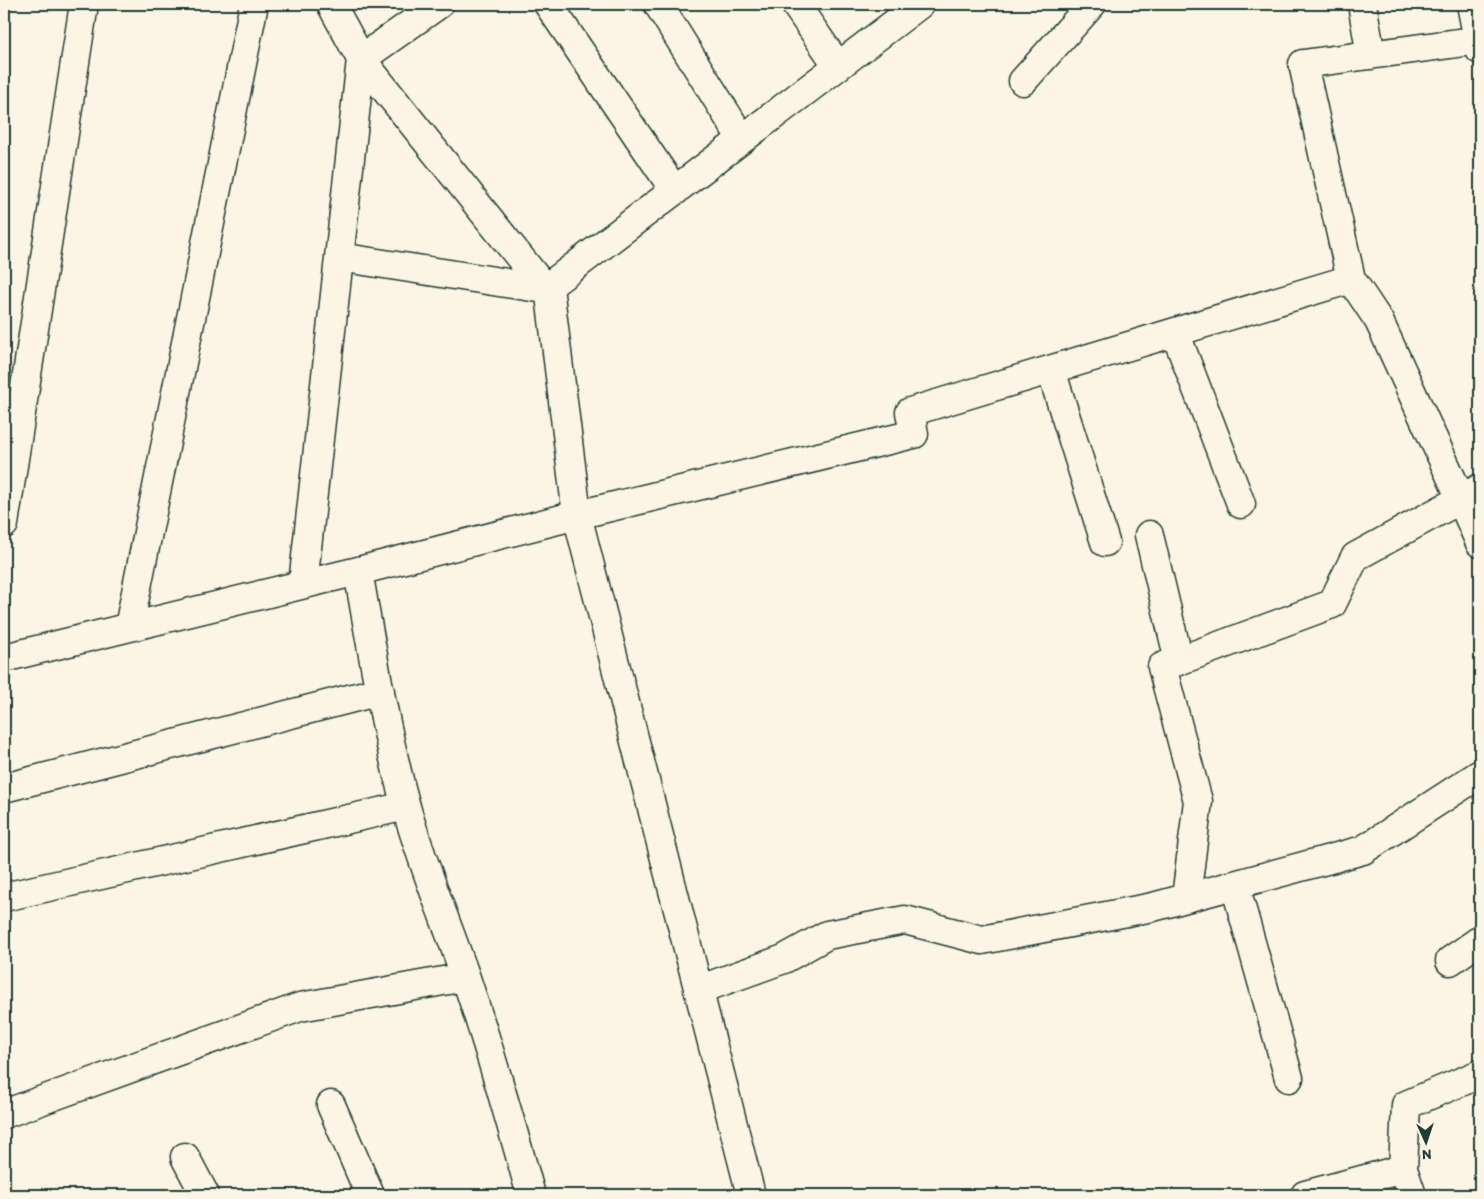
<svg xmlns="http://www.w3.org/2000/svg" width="1484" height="1199" viewBox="0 0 1484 1199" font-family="Itim,sans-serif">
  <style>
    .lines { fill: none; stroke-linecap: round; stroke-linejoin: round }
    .minor-casing { stroke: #1f3d34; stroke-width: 31 }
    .minor { stroke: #fcf5e5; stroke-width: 28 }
  </style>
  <rect width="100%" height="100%" fill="#fcf5e5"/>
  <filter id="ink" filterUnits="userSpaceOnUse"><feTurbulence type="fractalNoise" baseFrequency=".02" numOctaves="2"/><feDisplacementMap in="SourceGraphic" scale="10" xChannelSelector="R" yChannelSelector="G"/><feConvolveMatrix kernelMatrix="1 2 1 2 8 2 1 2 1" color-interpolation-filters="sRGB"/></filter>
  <g filter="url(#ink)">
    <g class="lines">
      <defs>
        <path id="minor" d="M 439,4 L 361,59 L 550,295 L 577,515 L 751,1195
          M 548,4 L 675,191
          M 658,4 L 742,139
          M 795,4 L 838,66
          M 1362,4 L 1371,55
          M 1471,4 L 1480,50
          M 1023,81 L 1092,4
          M 339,257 L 545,289 L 920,4
          M 1351,279 L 1303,64 L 1480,40
          M 1175,332 L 1241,504
          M 1051,370 L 1105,542
          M 4,524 L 84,4
          M 1149,535 L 1179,661
          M 303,584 L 361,59 L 331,4
          M 129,627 L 254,4
          M 4,658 L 358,571
          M 4,788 L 380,691
          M 1235,885 L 1289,1078
          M 4,897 L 406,806
          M 1186,898 L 1198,801 L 1162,667 L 1332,604 L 1355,557 L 1461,499 L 1480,543
          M 1450,961 L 1480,940
          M 698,990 L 784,959 L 827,935 L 905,920 L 982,940 L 1153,907 L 1363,850 L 1480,774
          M 331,1105 L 370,1195
          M 4,1114 L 300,1007 L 465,977
          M 185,1157 L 205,1195
          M 1403,1169 L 1406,1105 L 1480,1074
          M 531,1195 C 511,1123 490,1050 466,978 C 446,921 423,866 406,807 C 385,730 372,650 358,571 L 577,515 L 914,434 L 910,412 L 1351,279 L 1379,321 L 1461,499 L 1480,488
          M 1305,1195 L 1403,1169 L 1412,1195"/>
      </defs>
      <use href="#minor" class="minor-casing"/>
      <use href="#minor" class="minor"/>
    </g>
  </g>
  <rect width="1484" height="1199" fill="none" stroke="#fcf5e5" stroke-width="20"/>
  <rect x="10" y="10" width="1464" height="1179" fill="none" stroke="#1f3d34" stroke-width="2" filter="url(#ink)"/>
  <g transform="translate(1426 1142) rotate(177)" stroke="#fcf5e5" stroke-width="4" paint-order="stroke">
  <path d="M0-4L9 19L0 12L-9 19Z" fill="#1f3d34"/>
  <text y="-8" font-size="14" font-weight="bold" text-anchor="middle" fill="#1f3d34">N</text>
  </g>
</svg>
